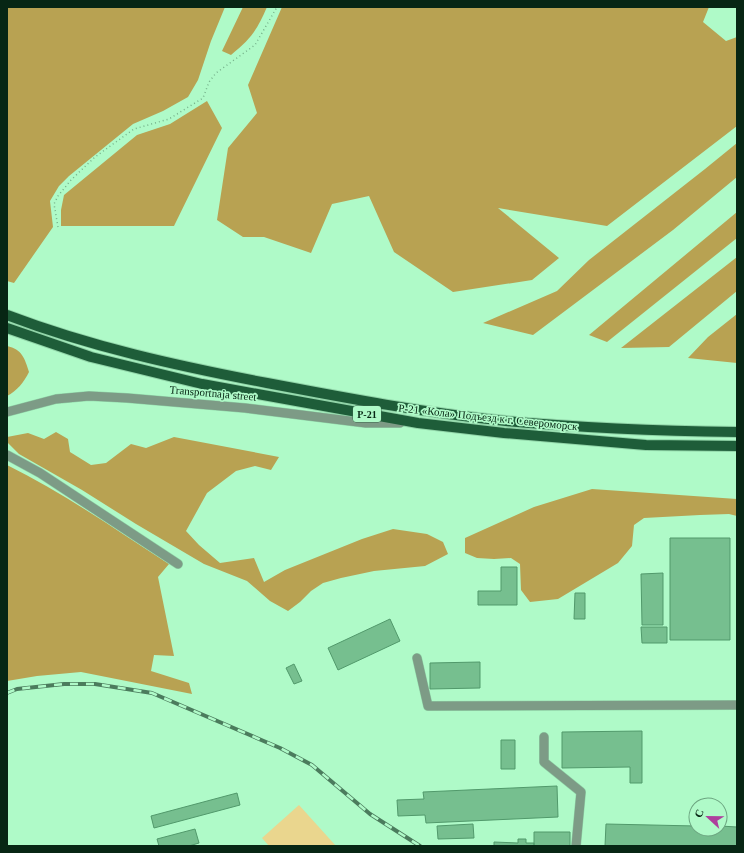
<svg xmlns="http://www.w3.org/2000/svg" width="744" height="853" viewBox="0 0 744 853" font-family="Georgia,serif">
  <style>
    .green { fill: #ead68e }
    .forest { fill: #b8a252 }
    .building { fill: #76bf8f; stroke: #51996b }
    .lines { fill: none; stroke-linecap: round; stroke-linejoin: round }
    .minor-casing { stroke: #91d4a8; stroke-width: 10 }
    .major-casing { stroke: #91d4a8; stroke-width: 12 }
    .path { stroke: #76b28b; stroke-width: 1.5; stroke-dasharray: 1 3; stroke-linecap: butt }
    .minor { stroke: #7d9b86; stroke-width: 9 }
    .major { stroke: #1e5d39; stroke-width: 10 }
    .rail-casing { stroke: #4b7c5d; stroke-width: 4 }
    .rail { stroke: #affac8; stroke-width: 2.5; stroke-dasharray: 8; stroke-linecap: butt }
    .labels { text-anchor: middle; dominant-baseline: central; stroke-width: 3.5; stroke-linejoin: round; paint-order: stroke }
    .shield { fill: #affac8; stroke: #39664a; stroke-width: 1 }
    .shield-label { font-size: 10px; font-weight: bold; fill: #072614 }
    .street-label { font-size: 11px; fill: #072614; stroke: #affac8 }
  </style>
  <rect width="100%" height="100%" fill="#affac8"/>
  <path class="green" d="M 299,805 L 336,846 L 269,846 L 262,838 Z"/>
  <path class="forest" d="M 7,7 L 225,7 L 211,41 L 198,80 L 188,97 L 163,111 L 133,124 L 69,176 L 59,186 L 50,201 L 53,227 L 14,283 L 7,281 Z
    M 243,7 L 267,7 C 257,30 251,39 231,55 L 222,51 Z
    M 282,7 L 709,7 L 703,22 L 726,41 L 737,37 L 737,126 L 607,226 L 498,208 L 559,258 L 532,280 L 453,292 L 394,252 L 369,196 L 332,204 L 311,253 L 264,237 L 243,237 L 217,220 L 228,148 L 257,113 L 248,85 Z
    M 207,101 L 222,128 L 174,226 L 61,226 L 61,210 L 64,195 L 137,135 L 170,124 Z
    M 737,143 L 737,177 L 673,230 L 533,335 L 483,323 L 557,291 L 589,260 L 705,169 Z
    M 737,212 L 737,238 L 607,342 L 589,335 Z
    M 737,257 L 737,291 L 669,347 L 621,348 Z
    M 737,314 L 737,363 L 688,358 L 708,337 Z
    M 7,346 C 22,349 25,359 29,372 C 24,382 17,391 7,396 Z
    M 56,432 L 68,439 L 70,452 L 91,465 L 106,463 L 131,444 L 146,448 L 174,437 L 279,457 L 271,470 L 255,466 L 236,471 L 207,493 L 186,531 L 199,545 L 220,563 L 254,558 L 264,582 L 285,570 L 362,539 L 393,529 L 427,534 L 443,542 L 448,554 L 425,566 L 374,571 L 341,578 L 323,583 L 311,591 L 300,602 L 288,611 L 270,601 L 247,581 L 204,564 L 136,524 L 82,490 L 19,454 L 7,442 L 7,437 L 28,433 L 44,439 Z
    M 7,465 C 64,493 116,530 169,564 L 158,577 L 174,656 L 154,655 L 151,671 L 189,683 L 192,694 L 81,672 L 37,676 L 7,681 Z
    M 592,489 L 737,499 L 737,516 L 729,514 L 700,515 L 644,518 L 634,525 L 632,546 L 618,563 L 558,599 L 530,602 L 521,590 L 520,564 L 511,558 L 494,559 L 477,558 L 465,553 L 465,538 L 534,507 Z"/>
  <path class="building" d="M 670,538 L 730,538 L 730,640 L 670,640 Z
    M 501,567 L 517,567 L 517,605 L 478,605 L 478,591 L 501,591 Z
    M 663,573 L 663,625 L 642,625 L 641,574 Z
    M 575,593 L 585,593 L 585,619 L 574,619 Z
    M 390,619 L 400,641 L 338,670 L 328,648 Z
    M 641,627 L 667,627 L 667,643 L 642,643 Z
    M 480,662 L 480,688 L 430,689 L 430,663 Z
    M 294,664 L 302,681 L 294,684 L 286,668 Z
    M 642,731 L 642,783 L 630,783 L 630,767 L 562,768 L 562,732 Z
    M 501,740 L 515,740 L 515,769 L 501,769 Z
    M 557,786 L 558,817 L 426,823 L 425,815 L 398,816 L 397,800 L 424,799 L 423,792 Z
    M 237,793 L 240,805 L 154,828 L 151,816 Z
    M 473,824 L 474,838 L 438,839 L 437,826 Z
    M 606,824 L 696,826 L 696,829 L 720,829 L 720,826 L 737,827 L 737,846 L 605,846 Z
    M 195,829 L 199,843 L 189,846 L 159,846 L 157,839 Z
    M 534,832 L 570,832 L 570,846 L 534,846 Z
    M 518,839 L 526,839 L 526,843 L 534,843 L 534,846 L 494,846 L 494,842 L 518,843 Z"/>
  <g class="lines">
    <defs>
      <path id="minor" d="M 7,412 L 56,399 L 89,396 L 127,398 L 245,408 L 366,423 L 400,423
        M 7,455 L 40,473 L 178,564
        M 417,658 L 428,706 L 737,705
        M 544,737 L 544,762 L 581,792 L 576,846"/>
      <path id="major" d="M 7,315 C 91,347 178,366 267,383 C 346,398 425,413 506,421 C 583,428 660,431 737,432
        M 7,328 L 91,357 L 202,384 L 418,423 L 504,433 L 646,445 L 737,446"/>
    </defs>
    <use href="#minor" class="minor-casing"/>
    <use href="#major" class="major-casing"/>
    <path class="path" d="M 58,227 L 54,204 L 58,196 L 71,180 L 95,157 L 134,129 L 169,119 L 203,98 L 209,82 L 216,73 L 255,45 L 277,7"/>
    <use href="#minor" class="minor"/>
    <use href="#major" class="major"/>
    <defs>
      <path id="rail" d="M 7,693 L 17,689 L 64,684 L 95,684 L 152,693 L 280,748 L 312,765 L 370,814 L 420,846"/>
    </defs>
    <use href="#rail" class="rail-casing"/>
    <use href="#rail" class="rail"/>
  </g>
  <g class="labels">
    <rect class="shield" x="353" y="406" width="28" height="16" rx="3"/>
    <g class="shield-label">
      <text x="367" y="414">Р-21</text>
    </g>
    <g class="street-label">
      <text transform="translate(213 393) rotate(5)">Transportnaja street</text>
      <text transform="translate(488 417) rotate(6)">Р-21 «Кола» Подъезд к г. Североморск</text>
    </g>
  </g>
  <rect width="744" height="853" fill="none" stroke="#072614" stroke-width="16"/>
  <g transform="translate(708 817) rotate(292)"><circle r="19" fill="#affac8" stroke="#6ca580"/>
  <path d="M0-3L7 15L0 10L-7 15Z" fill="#ae3f9d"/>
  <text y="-6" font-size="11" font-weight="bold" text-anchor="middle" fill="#072614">С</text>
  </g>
</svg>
